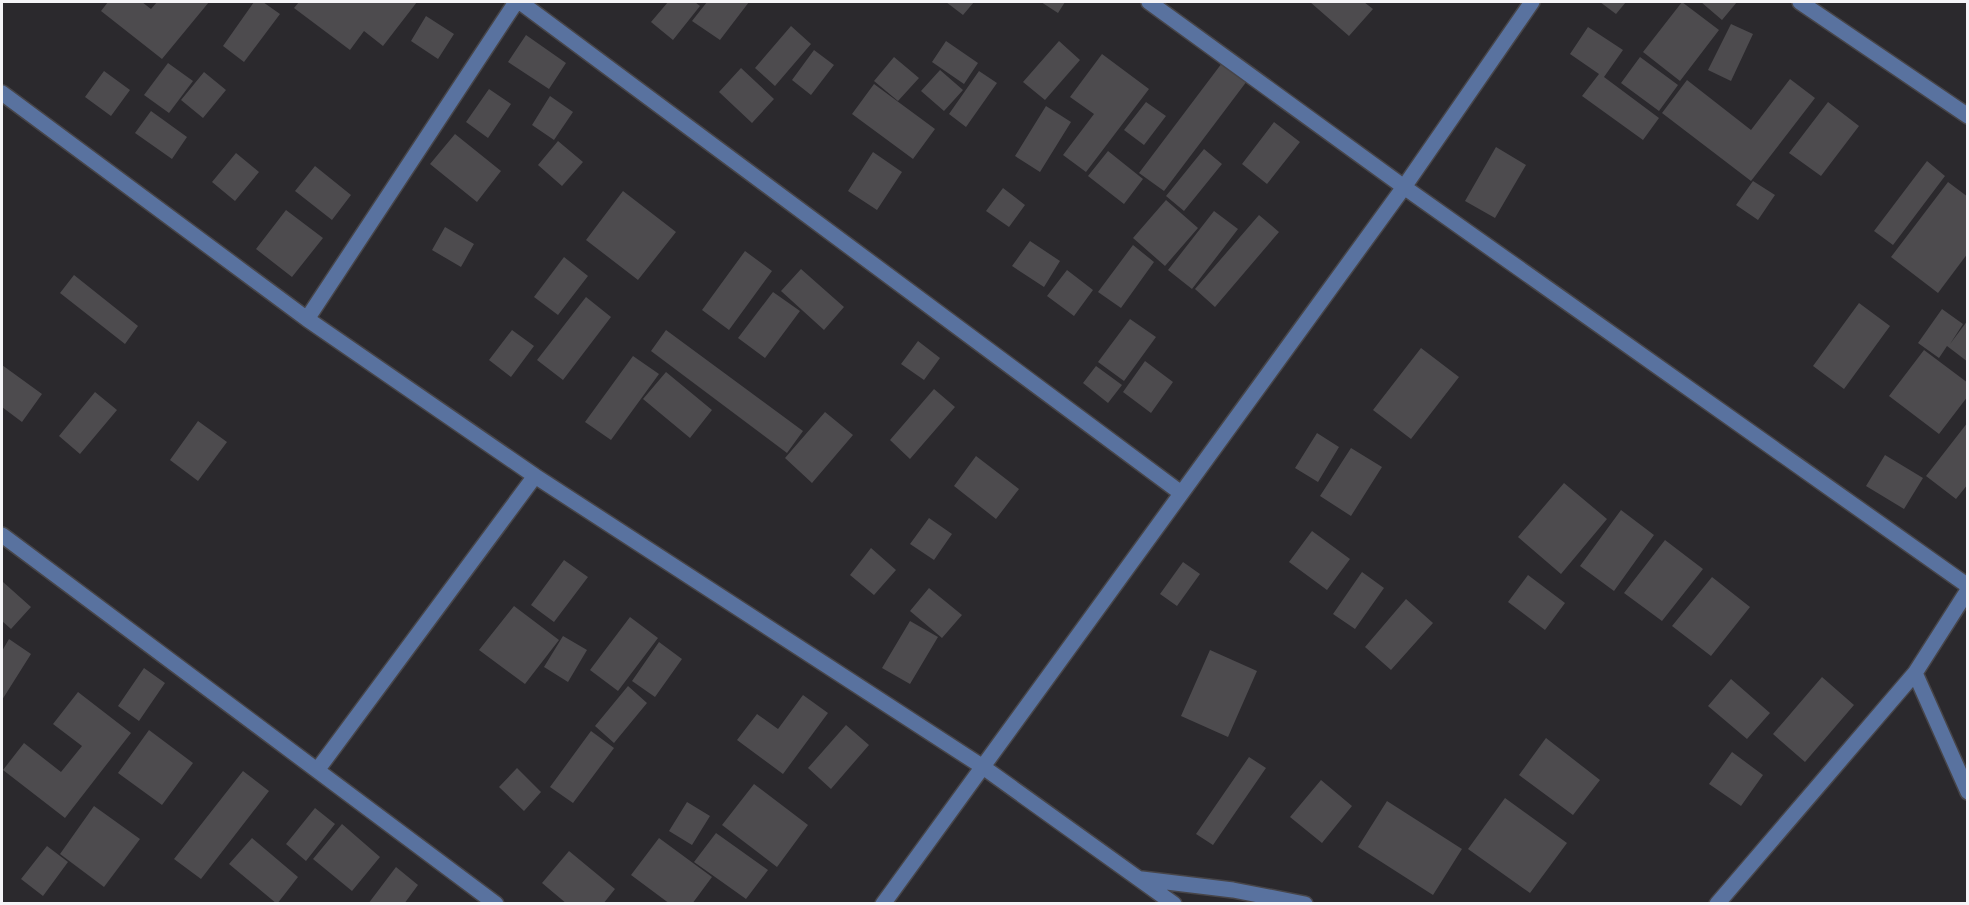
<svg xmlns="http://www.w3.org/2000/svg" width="1969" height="905" viewBox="0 0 1969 905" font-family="'PT Serif',serif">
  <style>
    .building { fill: #4d4b4e }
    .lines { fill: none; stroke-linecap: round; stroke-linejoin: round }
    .minor-casing { stroke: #474549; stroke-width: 18 }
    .minor { stroke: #59729f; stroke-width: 15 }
  </style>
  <rect width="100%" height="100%" fill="#2b292d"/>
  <path class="building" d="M 108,2 L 142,2 L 151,9 L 157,2 L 209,2 L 162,59 L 101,11 Z
    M 254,2 L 263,2 L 280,14 L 244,62 L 223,46 Z
    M 299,2 L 417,2 L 383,46 L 364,31 L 350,50 L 294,8 Z
    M 668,2 L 695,2 L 700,6 L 673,40 L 651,22 Z
    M 707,2 L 749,2 L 720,40 L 692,21 Z
    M 946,2 L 974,2 L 963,15 Z
    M 1041,2 L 1065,2 L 1058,13 Z
    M 1310,2 L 1364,2 L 1373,9 L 1349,36 Z
    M 1600,2 L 1626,2 L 1616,14 Z
    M 1682,2 L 1719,30 L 1680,81 L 1643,52 Z
    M 1701,2 L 1737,2 L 1722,20 Z
    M 426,16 L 454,34 L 438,59 L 411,41 Z
    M 1731,24 L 1753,34 L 1731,81 L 1708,70 Z
    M 791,26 L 811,44 L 775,86 L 755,68 Z
    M 1588,27 L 1623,50 L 1604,77 L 1659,118 L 1643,140 L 1582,96 L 1599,74 L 1570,54 Z
    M 526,35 L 566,63 L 549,89 L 508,62 Z
    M 946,41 L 978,63 L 964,84 L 932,62 Z
    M 1059,41 L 1080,60 L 1045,100 L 1023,82 Z
    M 814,50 L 834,65 L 811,95 L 792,80 Z
    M 1102,54 L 1149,89 L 1086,172 L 1063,155 L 1094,114 L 1070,97 Z
    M 894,57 L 919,78 L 898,101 L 874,81 Z
    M 1640,57 L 1678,85 L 1659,111 L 1621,83 Z
    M 1225,59 L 1250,77 L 1164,191 L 1139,173 Z
    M 168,63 L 193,81 L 169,113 L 144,95 Z
    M 741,68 L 774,99 L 752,123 L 719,92 Z
    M 940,70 L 963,90 L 944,111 L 921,91 Z
    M 104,71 L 130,90 L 111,116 L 85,97 Z
    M 979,71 L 997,83 L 966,127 L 949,114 Z
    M 204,72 L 226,90 L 203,118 L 181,100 Z
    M 1790,79 L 1815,98 L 1751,181 L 1662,113 L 1687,80 L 1751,130 Z
    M 874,84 L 935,129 L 913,159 L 852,114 Z
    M 489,89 L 511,104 L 488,138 L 466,122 Z
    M 550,96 L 573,112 L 554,140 L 532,125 Z
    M 1146,102 L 1166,116 L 1144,145 L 1124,130 Z
    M 1828,102 L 1859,126 L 1821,176 L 1789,153 Z
    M 1046,106 L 1071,122 L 1040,172 L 1015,156 Z
    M 151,111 L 187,137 L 172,159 L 135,133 Z
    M 1274,122 L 1300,142 L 1267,184 L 1242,164 Z
    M 455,134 L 501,171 L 477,202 L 430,164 Z
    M 558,141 L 583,162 L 562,186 L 538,165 Z
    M 1496,147 L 1526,165 L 1495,218 L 1465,201 Z
    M 1204,149 L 1222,164 L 1184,211 L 1166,196 Z
    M 1108,151 L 1143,179 L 1124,204 L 1088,176 Z
    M 873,152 L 902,172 L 877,210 L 848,191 Z
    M 236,153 L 259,172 L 235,201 L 212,182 Z
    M 1927,161 L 1945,176 L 1893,245 L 1874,231 Z
    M 315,166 L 351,195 L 332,220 L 295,191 Z
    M 1753,181 L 1775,195 L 1758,220 L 1736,205 Z
    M 1948,182 L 1968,197 L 1968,253 L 1938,293 L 1891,257 Z
    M 1003,188 L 1025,205 L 1009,227 L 986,211 Z
    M 623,191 L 676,232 L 638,280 L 586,240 Z
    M 1166,200 L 1198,228 L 1165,266 L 1133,238 Z
    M 286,210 L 323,238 L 292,277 L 256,249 Z
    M 1214,211 L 1238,229 L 1192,289 L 1168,270 Z
    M 1259,215 L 1279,232 L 1215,307 L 1195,289 Z
    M 445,227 L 474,244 L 461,267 L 432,250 Z
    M 1030,241 L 1060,261 L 1044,287 L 1012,266 Z
    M 1133,245 L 1154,262 L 1121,308 L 1098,292 Z
    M 745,251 L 772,271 L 729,330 L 702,310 Z
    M 564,257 L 588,276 L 558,315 L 534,297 Z
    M 801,269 L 844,307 L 824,330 L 781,291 Z
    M 1067,270 L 1093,290 L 1074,316 L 1047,296 Z
    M 74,275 L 138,326 L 125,344 L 60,293 Z
    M 773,292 L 800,311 L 765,358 L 738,338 Z
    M 586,297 L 611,317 L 563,380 L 537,360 Z
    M 1859,303 L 1890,326 L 1844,389 L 1813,366 Z
    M 1942,309 L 1963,324 L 1950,344 L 1968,320 L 1968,362 L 1947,346 L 1939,358 L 1918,343 Z
    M 1130,319 L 1156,337 L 1124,381 L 1098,362 Z
    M 512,330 L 534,346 L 511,377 L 489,360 Z
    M 666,330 L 803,431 L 787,453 L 651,351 Z
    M 918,341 L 940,358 L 924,380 L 901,364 Z
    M 1421,348 L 1459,377 L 1411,439 L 1373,410 Z
    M 1924,350 L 1968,383 L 1968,396 L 1939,434 L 1889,396 Z
    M 633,356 L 659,374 L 611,440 L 585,422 Z
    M 1145,361 L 1173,382 L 1151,413 L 1123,392 Z
    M 2,365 L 42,394 L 22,422 L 2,407 Z
    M 1096,366 L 1122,385 L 1108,403 L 1083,383 Z
    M 666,372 L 712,410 L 690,438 L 643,399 Z
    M 934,389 L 955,407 L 910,459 L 890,440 Z
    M 95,392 L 117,410 L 80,454 L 59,436 Z
    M 825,412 L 853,435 L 812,483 L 785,458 Z
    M 198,421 L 227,442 L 198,481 L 170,460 Z
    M 1968,422 L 1968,484 L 1956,499 L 1926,476 Z
    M 1317,433 L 1339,447 L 1318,482 L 1295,468 Z
    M 1351,448 L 1382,467 L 1351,516 L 1320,496 Z
    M 1885,455 L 1923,478 L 1904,509 L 1866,486 Z
    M 976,456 L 1019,489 L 996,519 L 954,486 Z
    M 1564,483 L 1607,519 L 1561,574 L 1518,537 Z
    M 1621,510 L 1654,535 L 1614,591 L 1580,566 Z
    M 929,518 L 952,534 L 934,560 L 910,544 Z
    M 1312,531 L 1350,559 L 1327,590 L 1289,562 Z
    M 1665,540 L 1703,569 L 1662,621 L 1624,593 Z
    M 871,548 L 896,570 L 874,595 L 850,575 Z
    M 564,560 L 588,577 L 554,622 L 531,605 Z
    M 1183,562 L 1200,574 L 1177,606 L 1160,594 Z
    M 1362,572 L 1384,588 L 1355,629 L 1333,614 Z
    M 1528,575 L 1565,603 L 1545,630 L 1508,602 Z
    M 1712,577 L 1750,607 L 1711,656 L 1672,626 Z
    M 3,582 L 31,607 L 11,629 L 2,621 L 2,584 Z
    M 929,588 L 962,615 L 942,638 L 910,611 Z
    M 1406,599 L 1433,623 L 1391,670 L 1365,647 Z
    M 514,606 L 559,640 L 525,684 L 479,650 Z
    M 630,617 L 658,638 L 618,691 L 590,670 Z
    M 910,621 L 938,637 L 910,684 L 882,668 Z
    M 563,636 L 587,650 L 568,682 L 544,667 Z
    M 9,639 L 31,654 L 2,700 L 2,651 Z
    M 659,642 L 682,659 L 655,697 L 632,681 Z
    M 1210,650 L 1257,671 L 1228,737 L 1181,716 Z
    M 144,668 L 165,683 L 139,721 L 118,706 Z
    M 1822,677 L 1854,705 L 1805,762 L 1773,734 Z
    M 1731,679 L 1770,713 L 1747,739 L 1708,706 Z
    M 628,686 L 647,703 L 614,743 L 595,726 Z
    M 78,692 L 131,733 L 65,818 L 3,770 L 24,743 L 61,772 L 82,746 L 53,724 Z
    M 803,695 L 828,713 L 783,774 L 737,740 L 757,714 L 778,729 Z
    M 846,725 L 869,745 L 831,789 L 808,768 Z
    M 149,730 L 193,763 L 162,805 L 118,773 Z
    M 591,731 L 614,748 L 573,803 L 550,787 Z
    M 1546,738 L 1600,780 L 1573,815 L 1519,775 Z
    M 1732,752 L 1763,775 L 1741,806 L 1709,784 Z
    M 1249,757 L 1266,768 L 1213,845 L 1196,834 Z
    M 517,768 L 541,792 L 524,811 L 499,787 Z
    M 243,771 L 269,791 L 201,879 L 174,859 Z
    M 1321,780 L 1352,806 L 1322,843 L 1290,817 Z
    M 754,784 L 808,825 L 777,867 L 722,825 Z
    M 1505,798 L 1567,843 L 1530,893 L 1468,849 Z
    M 1387,801 L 1462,849 L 1433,895 L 1358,847 Z
    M 687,802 L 710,816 L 692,845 L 669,831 Z
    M 94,806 L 140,839 L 104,887 L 60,854 Z
    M 315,808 L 335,824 L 306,861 L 286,844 Z
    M 342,824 L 380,857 L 352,891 L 313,859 Z
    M 716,833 L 768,870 L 746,899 L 694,862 Z
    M 252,838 L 298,877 L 277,904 L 229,864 Z
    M 659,838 L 712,877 L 692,904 L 670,904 L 631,875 Z
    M 47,846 L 68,862 L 43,896 L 21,879 Z
    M 569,851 L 615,889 L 603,904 L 567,904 L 542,883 Z
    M 396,867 L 418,885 L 404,904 L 368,904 Z"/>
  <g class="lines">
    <defs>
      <path id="minor" d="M 520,2 L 1181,493
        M 1149,2 L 1404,187 L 1968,586
        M 1800,2 L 1968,116
        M 2,93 L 307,319 L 535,476 L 983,767 L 1174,904
        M 307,319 L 516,2
        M 2,535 L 496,904
        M 1968,590 L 1915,673 L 1968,792
        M 318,769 L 535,476
        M 1142,879 L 1233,890 L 1305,904
        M 883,904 L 1404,187 L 1532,2
        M 1717,904 L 1915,673"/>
    </defs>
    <use href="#minor" class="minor-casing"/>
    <use href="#minor" class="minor"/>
  </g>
  <rect width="1969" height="905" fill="none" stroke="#f5f4f7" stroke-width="6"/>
</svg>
